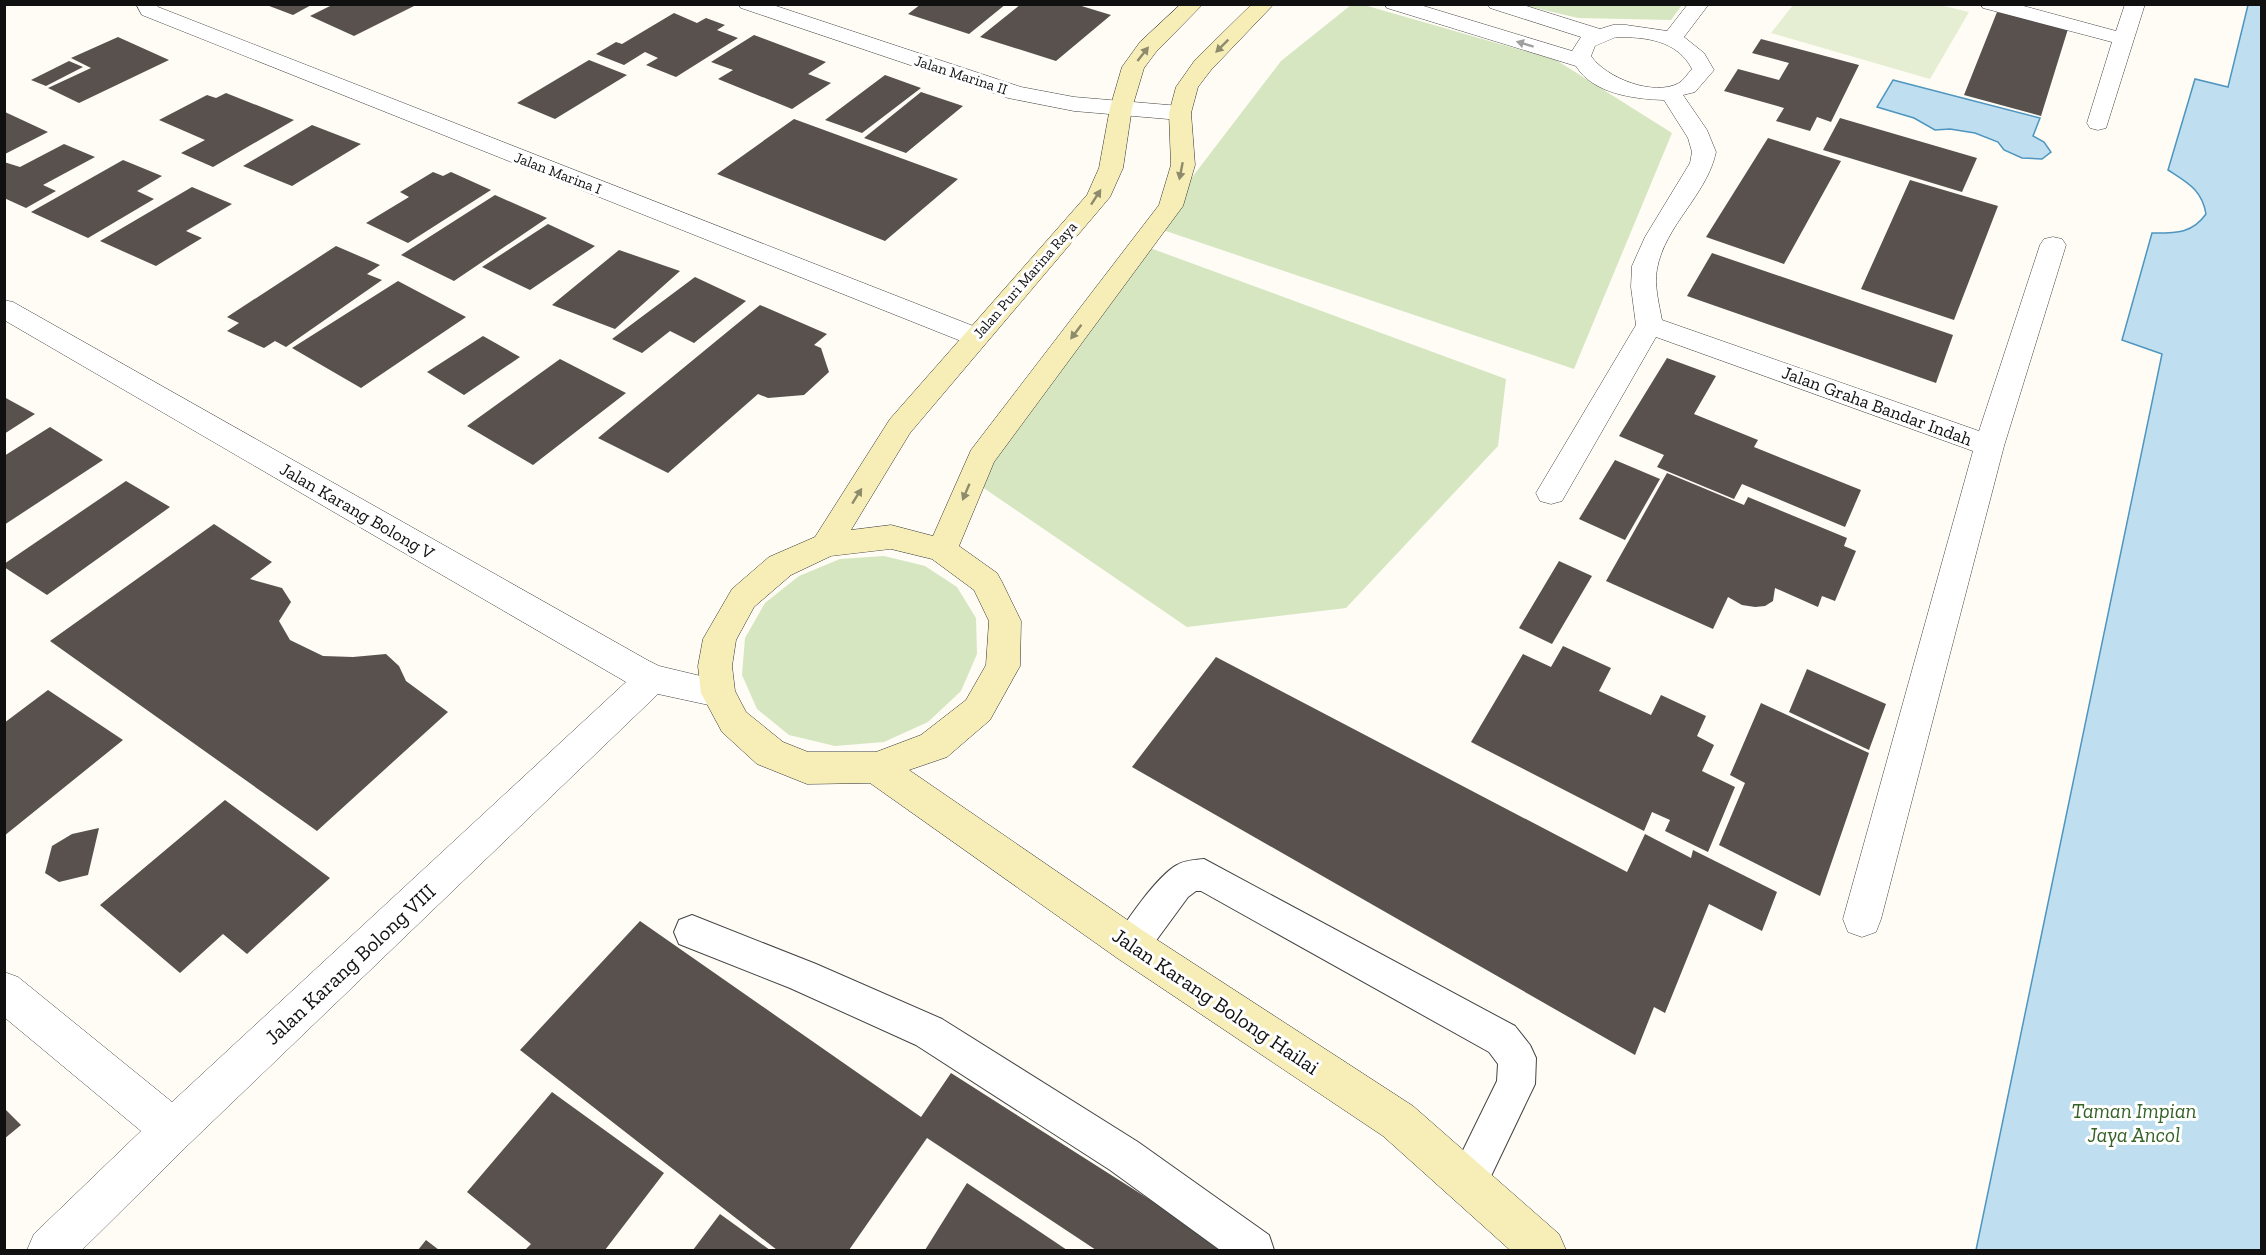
<svg xmlns="http://www.w3.org/2000/svg" width="2266" height="1255" viewBox="0 0 2266 1255" font-family="'Zilla Slab',serif">
  <style>
    .green { fill: #d5e6c1 }
    .pitch { fill: #e5eed2 }
    .water { fill: #bfdff0; stroke: #4e95bf; stroke-width: 1.5 }
    .building { fill: #58514e }
    .lines { fill: none; stroke-linecap: round; stroke-linejoin: round }
    .lane-casing { stroke: #434343; stroke-width: 2 }
    .street-casing { stroke: #434343; stroke-width: 1 }
    .secondary-casing { stroke: #323232; stroke-width: 1 }
    .lane { fill: #fff; fill-rule: evenodd }
    .street { fill: #fff; fill-rule: evenodd }
    .secondary { fill: #f6edb7; fill-rule: evenodd }
    .oneway { fill: #9f9f9f }
    .oneway2 { fill: #8e8a6c }
    .labels { text-anchor: middle; dominant-baseline: central; stroke-width: 6; stroke-linejoin: round; paint-order: stroke }
    .far-street-label { font-size: 15px; fill: #101010; stroke: #fff }
    .street-label { font-size: 18px; fill: #101010; stroke: #fff }
    .near-street-label { font-size: 21px; fill: #101010; stroke: #fff }
    .near-park-label { font-size: 21px; font-style: italic; fill: #356227; stroke: #fff }
  </style>
  <rect width="100%" height="100%" fill="#fefcf5"/>
  <path class="green" d="M 1351,5 L 1364,5 L 1556,60 L 1672,133 L 1574,369 L 1154,227 L 1281,61 Z
    M 1523,5 L 1682,4 L 1682,5 L 1671,20 L 1578,18 Z
    M 1142,245 L 1506,379 L 1498,446 L 1346,608 L 1187,627 L 972,480 Z
    M 884,556 L 925,566 L 957,587 L 976,618 L 977,654 L 961,691 L 928,722 L 884,742 L 835,746 L 789,735 L 757,709 L 742,675 L 745,638 L 765,603 L 799,576 L 840,559 Z"/>
  <path class="pitch" d="M 1793,5 L 1940,5 L 1969,12 L 1930,79 L 1771,33 Z"/>
  <path class="water" d="M 2248,5 L 2262,5 L 2261,1250 L 1976,1250 L 2162,354 L 2122,340 L 2152,233 C 2175,233 2192,234 2206,214 C 2202,190 2188,183 2168,170 L 2195,79 L 2228,87 Z
    M 1893,80 L 2040,118 L 2033,136 L 2044,142 L 2051,152 L 2042,159 L 2022,158 L 2004,150 L 1998,142 L 1975,133 L 1950,129 L 1935,130 L 1914,118 L 1877,107 Z"/>
  <path class="building" d="M 264,4 L 313,4 L 293,15 Z
    M 334,4 L 418,4 L 354,36 L 310,16 Z
    M 921,4 L 1006,4 L 969,34 L 908,14 Z
    M 1021,4 L 1075,4 L 1111,15 L 1056,61 L 980,37 Z
    M 1997,12 L 2068,29 L 2041,116 L 1964,95 Z
    M 674,13 L 697,23 L 706,18 L 725,25 L 717,30 L 738,38 L 676,77 L 646,65 L 658,58 L 645,52 L 624,65 L 596,54 L 616,42 L 622,44 Z
    M 754,35 L 826,62 L 808,74 L 831,83 L 792,109 L 718,79 L 733,70 L 711,62 Z
    M 118,37 L 169,60 L 79,103 L 48,88 L 91,68 L 71,58 Z
    M 1761,39 L 1859,65 L 1831,122 L 1817,117 L 1810,131 L 1776,121 L 1784,108 L 1724,91 L 1738,69 L 1779,80 L 1789,63 L 1752,53 Z
    M 589,60 L 627,75 L 555,119 L 517,103 Z
    M 69,61 L 83,67 L 46,86 L 31,80 Z
    M 885,75 L 921,88 L 862,133 L 825,120 Z
    M 921,92 L 963,106 L 906,153 L 864,138 Z
    M 226,93 L 294,120 L 213,167 L 181,153 L 205,140 L 159,120 L 207,95 L 216,98 Z
    M 5,112 L 48,132 L 5,154 Z
    M 1840,118 L 1977,158 L 1962,192 L 1823,150 Z
    M 794,119 L 958,179 L 885,241 L 717,174 Z
    M 312,125 L 361,144 L 292,186 L 243,166 Z
    M 1768,138 L 1841,161 L 1784,264 L 1706,237 Z
    M 64,144 L 95,157 L 43,185 L 56,191 L 26,208 L 4,198 L 4,162 L 20,167 Z
    M 123,160 L 162,176 L 137,191 L 154,199 L 88,238 L 31,212 Z
    M 433,172 L 443,176 L 451,172 L 491,190 L 408,243 L 366,223 L 409,197 L 400,192 Z
    M 1910,180 L 1998,206 L 1954,320 L 1861,289 Z
    M 192,187 L 232,204 L 186,231 L 202,238 L 156,266 L 100,241 Z
    M 495,195 L 547,218 L 454,281 L 401,255 Z
    M 548,224 L 595,246 L 530,290 L 482,267 Z
    M 336,246 L 380,265 L 367,274 L 382,280 L 286,347 L 275,341 L 264,348 L 227,331 L 239,323 L 227,317 Z
    M 619,250 L 680,271 L 615,329 L 552,305 Z
    M 1712,253 L 1953,335 L 1936,383 L 1687,296 Z
    M 695,277 L 746,301 L 694,343 L 670,331 L 642,353 L 612,339 Z
    M 398,281 L 466,317 L 361,388 L 292,348 Z
    M 760,305 L 827,334 L 814,345 L 821,348 L 829,372 L 804,395 L 768,398 L 758,394 L 668,473 L 598,438 Z
    M 483,336 L 520,357 L 464,395 L 427,372 Z
    M 1667,358 L 1716,376 L 1694,414 L 1758,440 L 1754,447 L 1861,490 L 1845,527 L 1742,484 L 1734,499 L 1657,467 L 1664,455 L 1619,436 Z
    M 560,359 L 626,393 L 533,465 L 467,426 Z
    M 4,397 L 35,414 L 4,434 Z
    M 50,427 L 103,460 L 4,525 L 4,456 Z
    M 1615,460 L 1660,479 L 1625,540 L 1579,519 Z
    M 1667,473 L 1744,505 L 1748,497 L 1847,538 L 1844,546 L 1856,551 L 1835,601 L 1822,596 L 1818,607 L 1775,588 L 1773,601 L 1765,606 L 1755,607 L 1742,605 L 1728,597 L 1713,629 L 1606,581 Z
    M 126,481 L 170,507 L 47,595 L 4,567 L 4,564 Z
    M 214,524 L 272,562 L 250,579 L 282,588 L 291,602 L 279,621 L 290,640 L 323,656 L 353,657 L 386,654 L 399,666 L 406,681 L 448,712 L 317,831 L 50,641 Z
    M 1559,561 L 1592,576 L 1552,644 L 1519,628 Z
    M 1563,646 L 1611,668 L 1599,691 L 1651,715 L 1661,695 L 1706,716 L 1697,736 L 1714,745 L 1702,771 L 1735,787 L 1708,852 L 1665,831 L 1670,820 L 1652,812 L 1644,831 L 1471,742 L 1523,654 L 1551,667 Z
    M 1216,657 L 1627,872 L 1645,834 L 1691,858 L 1693,850 L 1777,892 L 1762,931 L 1709,904 L 1665,1013 L 1654,1007 L 1635,1055 L 1132,767 Z
    M 1807,669 L 1886,704 L 1869,750 L 1789,712 Z
    M 48,690 L 123,740 L 4,836 L 4,723 Z
    M 1761,703 L 1869,753 L 1820,896 L 1719,845 L 1745,783 L 1730,775 Z
    M 225,800 L 330,878 L 247,954 L 223,934 L 180,973 L 100,905 Z
    M 99,828 L 88,875 L 59,882 L 45,873 L 52,846 L 72,834 Z
    M 640,921 L 921,1117 L 951,1073 L 1229,1250 L 1096,1250 L 927,1138 L 849,1250 L 777,1250 L 520,1050 Z
    M 552,1092 L 664,1173 L 605,1250 L 525,1250 L 531,1244 L 467,1192 Z
    M 4,1108 L 21,1125 L 4,1139 Z
    M 967,1183 L 1067,1250 L 925,1250 Z
    M 720,1214 L 770,1250 L 693,1250 Z
    M 426,1240 L 439,1250 L 418,1250 Z"/>
  <g class="lines">
    <defs>
      <path id="lane" d="M 1204,859 L 1515,1026 L 1530,1045 L 1536,1058 L 1535,1084 L 1481,1197 L 1467,1203 L 1453,1197 L 1447,1183 L 1497,1081 L 1498,1064 L 1489,1052 L 1201,891 L 1196,891 L 1188,897 L 1144,957 L 1131,962 L 1118,957 L 1113,945 C 1122,925 1158,875 1177,865 C 1185,860 1195,860 1204,859 Z
        M 692,915 L 816,964 L 942,1019 L 1138,1142 L 1269,1235 L 1274,1250 L 1220,1250 L 1110,1170 L 916,1045 L 790,988 L 679,944 L 674,932 L 679,920 Z"/>
      <path id="street" d="M 136,4 L 156,4 L 158,7 L 986,331 L 990,337 L 986,343 L 976,346 L 966,343 L 142,15 Z
        M 738,4 L 770,4 L 1021,87 L 1074,97 L 1180,106 L 1188,108 L 1191,113 L 1188,118 L 1180,120 L 1074,111 L 1008,98 L 741,8 Z
        M 1384,4 L 1417,4 L 1572,51 L 1581,37 L 1490,8 L 1487,4 L 1520,4 L 1600,29 L 1613,25 L 1626,25 L 1667,31 L 1688,4 L 1709,4 L 1684,37 L 1704,53 L 1714,70 L 1695,92 L 1683,95 L 1707,130 L 1716,152 C 1707,195 1665,225 1657,269 C 1654,285 1659,304 1662,320 L 1979,431 L 2040,245 L 2044,239 L 2053,237 L 2062,239 L 2066,245 L 2004,446 L 1881,919 L 1876,932 L 1862,937 L 1848,932 L 1843,919 L 1973,451 L 1656,337 L 1562,501 L 1551,504 L 1540,501 L 1536,493 L 1636,325 L 1631,287 L 1632,266 L 1645,237 L 1690,163 L 1692,152 L 1688,138 L 1664,100 C 1634,99 1593,94 1576,66 L 1387,8 ZM 1616,37 C 1646,37 1677,40 1692,69 C 1688,73 1684,80 1679,83 C 1654,97 1606,78 1591,56 L 1595,46 Z
        M 1980,4 L 2016,4 L 2116,31 L 2125,4 L 2145,4 L 2106,128 L 2098,130 L 2090,128 L 2087,123 L 2112,42 L 1983,8 Z
        M 4,300 L 13,302 L 649,661 L 659,666 L 730,683 L 735,693 L 730,703 L 718,707 L 658,694 L 188,1145 L 82,1250 L 27,1250 L 34,1234 L 141,1131 L 4,1017 L 4,972 L 18,977 L 172,1102 L 626,682 L 4,320 Z"/>
      <path id="secondary" d="M 1181,4 L 1203,4 L 1156,52 L 1144,68 L 1132,108 L 1123,168 L 1110,197 L 910,433 L 851,530 L 891,525 L 933,536 L 971,450 L 1159,205 L 1171,165 L 1169,113 L 1176,87 L 1195,60 L 1252,4 L 1274,4 L 1211,70 L 1198,87 L 1191,113 L 1195,165 L 1183,206 L 994,462 L 959,546 L 997,573 L 1002,582 L 1021,621 L 1020,666 L 990,720 L 947,757 L 909,770 L 1145,932 L 1413,1106 L 1559,1234 L 1566,1250 L 1510,1250 L 1383,1136 L 1117,958 L 870,783 L 807,784 L 757,764 L 722,732 L 701,693 L 698,666 L 703,639 L 732,589 L 769,557 L 815,537 L 890,419 L 1087,195 L 1099,168 L 1110,108 L 1122,67 L 1140,42 ZM 891,549 L 932,559 L 974,590 L 989,621 L 986,665 L 966,700 L 921,735 L 876,752 L 808,752 L 783,742 L 746,712 L 735,691 L 732,666 L 736,640 L 754,607 L 791,575 L 831,556 Z"/>
    </defs>
    <use href="#lane" class="lane-casing"/>
    <use href="#street" class="street-casing"/>
    <use href="#secondary" class="secondary-casing"/>
    <use href="#lane" class="lane"/>
    <use href="#street" class="street"/>
    <use href="#secondary" class="secondary"/>
  </g>
  <defs><path id="oneway-solid" d="M-6-.8H1V-3.2L6.5 0L1 3.2V.8H-6Z" transform="scale(1.5)"/></defs>
  <use class="oneway" href="#oneway-solid" transform="translate(1525 44) rotate(-163)"/>
  <g class="oneway2">
    <use href="#oneway-solid" transform="translate(1222 46) rotate(135)"/>
    <use href="#oneway-solid" transform="translate(1143 54) rotate(-52)"/>
    <use href="#oneway-solid" transform="translate(1181 171) rotate(101)"/>
    <use href="#oneway-solid" transform="translate(1096 197) rotate(-57)"/>
    <use href="#oneway-solid" transform="translate(1076 332) rotate(127)"/>
    <use href="#oneway-solid" transform="translate(966 492) rotate(113)"/>
    <use href="#oneway-solid" transform="translate(857 496) rotate(-58)"/>
  </g>
  <g class="labels">
    <g class="far-street-label">
      <text transform="translate(961 75) rotate(18)">Jalan Marina II</text>
      <text transform="translate(558 173) rotate(21)">Jalan Marina I</text>
      <text transform="translate(1025 280) rotate(-49)">Jalan Puri Marina Raya</text>
    </g>
    <g class="street-label">
      <text transform="translate(1877 406) rotate(20)">Jalan Graha Bandar Indah</text>
      <text transform="translate(357 511) rotate(30)">Jalan Karang Bolong V</text>
    </g>
    <g class="near-street-label">
      <text transform="translate(350 964) rotate(-43)">Jalan Karang Bolong VIII</text>
      <text transform="translate(1216 1001) rotate(34)">Jalan Karang Bolong Hailai</text>
    </g>
    <g class="near-park-label">
      <text x="2134" y="1110">Taman Impian<tspan x="2134" dy="24">Jaya Ancol</tspan></text>
    </g>
  </g>
  <rect width="2266" height="1255" fill="none" stroke="#101010" stroke-width="12"/>
</svg>
